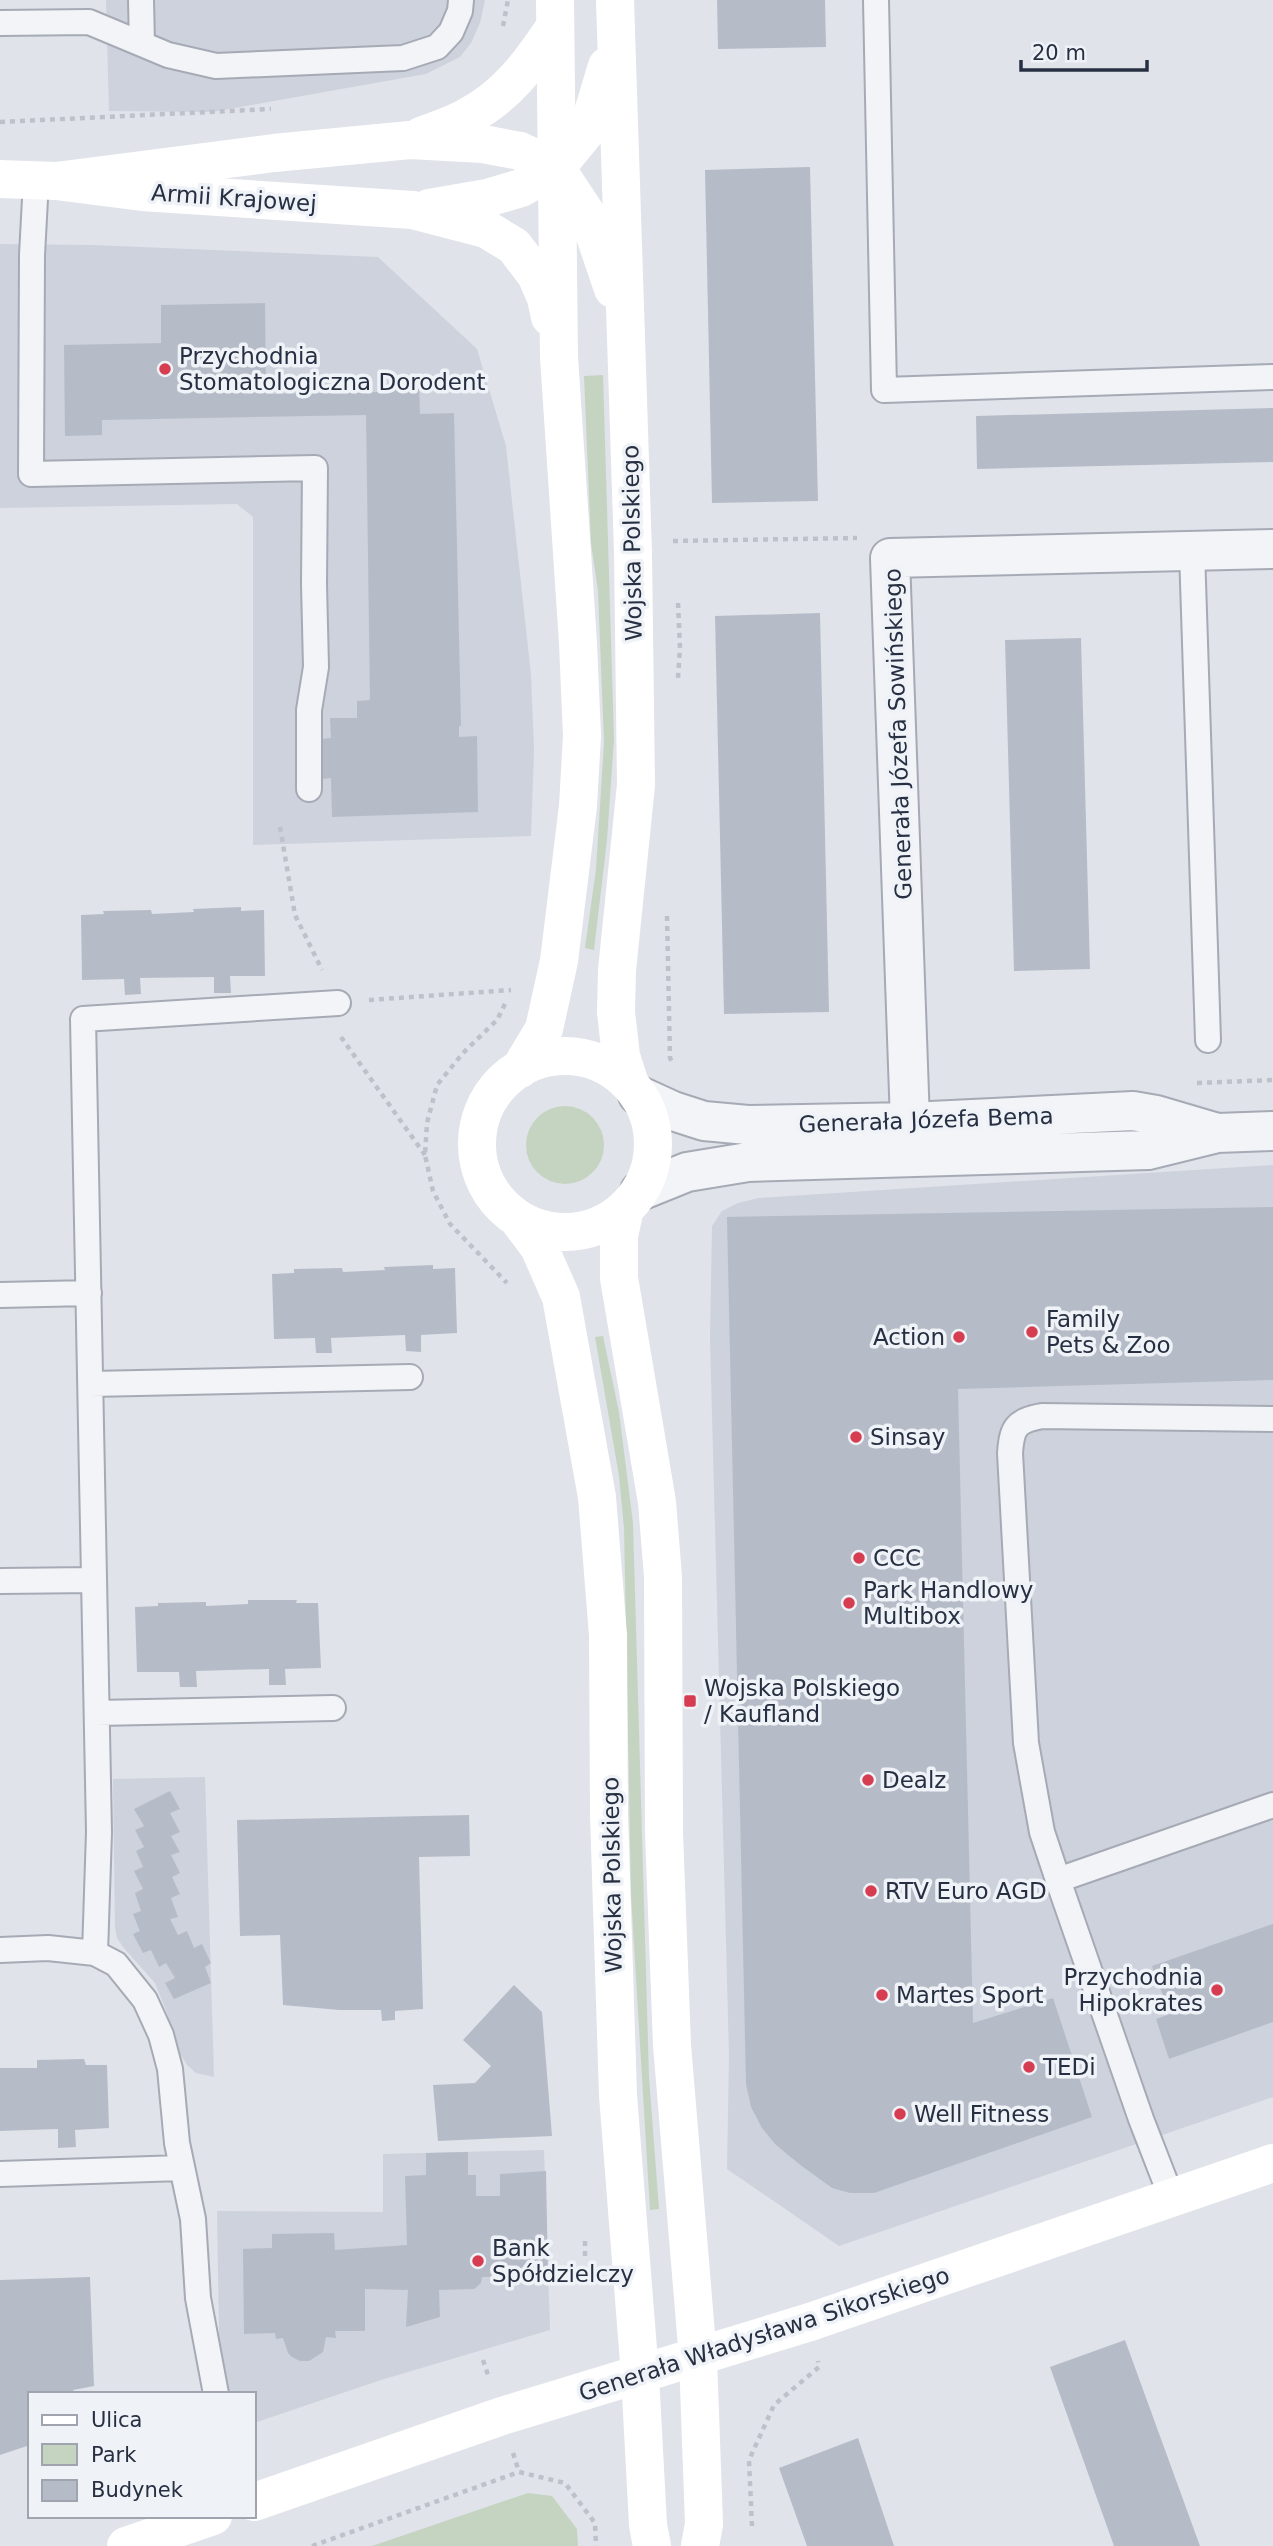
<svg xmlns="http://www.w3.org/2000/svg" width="1273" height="2546" viewBox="0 0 1273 2546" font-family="'DejaVu Sans',sans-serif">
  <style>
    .built { fill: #cdd2dc }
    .green { fill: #c5d4c0 }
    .building { fill: #b6bcc7 }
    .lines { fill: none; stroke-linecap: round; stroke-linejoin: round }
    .lane-casing { stroke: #a5aab4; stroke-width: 28 }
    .street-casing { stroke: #a5aab4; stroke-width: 42 }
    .path { stroke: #bec1c9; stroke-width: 4.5; stroke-dasharray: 5 5; stroke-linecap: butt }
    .lane { stroke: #f3f4f8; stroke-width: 24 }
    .street { stroke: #f3f4f8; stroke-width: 38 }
    .secondary { stroke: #fff; stroke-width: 38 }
    .poi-dot { fill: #d63d51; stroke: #eff2f7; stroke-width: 2.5 }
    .labels { text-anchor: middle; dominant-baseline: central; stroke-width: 7; stroke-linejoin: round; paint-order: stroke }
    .street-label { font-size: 23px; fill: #273042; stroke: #eff2f7 }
    .poi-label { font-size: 23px; fill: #273042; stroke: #eff2f7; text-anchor: start }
  </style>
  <rect width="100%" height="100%" fill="#e0e3ea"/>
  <path class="built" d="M 106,0 L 485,0 L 480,23 L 471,43 L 460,57 L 426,74 L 212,112 L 109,111 Z
    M 0,244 L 93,245 L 378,257 L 477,349 L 506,446 L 531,675 L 534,750 L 531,836 L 253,845 L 253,517 L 237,504 L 0,508 Z
    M 1273,1165 L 1273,2097 L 839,2246 L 727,2169 L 729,2055 L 710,1339 L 712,1226 L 722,1211 L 738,1203 L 759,1198 Z
    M 205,1777 L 214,2077 L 196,2073 L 187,2065 L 176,2047 L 167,2013 L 155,1983 L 123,1947 L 117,1938 L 115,1927 L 113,1779 Z
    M 544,2150 L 550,2330 L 381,2380 L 254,2423 L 254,2394 L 220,2394 L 217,2211 L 383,2212 L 383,2154 Z"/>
  <path class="green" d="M 603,375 L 614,739 L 607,840 L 594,950 L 585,948 L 596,869 L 604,742 L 598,591 L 591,543 L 584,376 Z
    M526 1145a39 39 0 1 1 78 0a39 39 0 1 1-78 0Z
    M 603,1336 L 619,1412 L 633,1523 L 649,2077 L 659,2209 L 650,2210 L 631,1895 L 624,1528 L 619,1476 L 595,1337 Z
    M 528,2493 L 552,2496 L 577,2529 L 578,2546 L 372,2546 Z"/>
  <path class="building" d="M 717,0 L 825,0 L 826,47 L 718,49 Z
    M 810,167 L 818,501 L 712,503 L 705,170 Z
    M 265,303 L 266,394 L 380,392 L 380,384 L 419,382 L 420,414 L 454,413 L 461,726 L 459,726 L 459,737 L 477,736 L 478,812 L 332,817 L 331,778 L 322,779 L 321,739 L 331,738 L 330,718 L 357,718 L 357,701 L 370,700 L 366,415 L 102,420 L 102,435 L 65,436 L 64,345 L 161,343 L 161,305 Z
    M 1273,408 L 1273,462 L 977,469 L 976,416 Z
    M 820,613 L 829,1012 L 724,1014 L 715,616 Z
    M 1081,638 L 1090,969 L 1014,971 L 1005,640 Z
    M 241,907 L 241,911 L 264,910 L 265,976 L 230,976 L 231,993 L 214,993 L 214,977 L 140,978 L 141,994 L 125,995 L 124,979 L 82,980 L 81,915 L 104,914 L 103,911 L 151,910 L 152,914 L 194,912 L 193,909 Z
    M 1273,1207 L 1273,1380 L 958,1389 L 973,2023 L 1053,1998 L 1092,2117 L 874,2193 L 850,2193 L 832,2188 L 799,2164 L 775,2144 L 762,2128 L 751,2107 L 746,2084 L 727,1217 Z
    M 433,1265 L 433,1269 L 455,1268 L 457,1333 L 421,1335 L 421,1352 L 406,1351 L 405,1335 L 331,1338 L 332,1353 L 316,1353 L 315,1338 L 274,1339 L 272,1274 L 294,1273 L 294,1269 L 342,1268 L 343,1272 L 385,1270 L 384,1267 Z
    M 248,1600 L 297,1600 L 296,1603 L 318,1603 L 321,1668 L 285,1669 L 286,1685 L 269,1685 L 269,1669 L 196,1671 L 197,1687 L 180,1687 L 179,1672 L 137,1672 L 135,1607 L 158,1606 L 158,1603 L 206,1602 L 206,1606 L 248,1604 Z
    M 170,1791 L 180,1809 L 170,1813 L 180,1832 L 171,1836 L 180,1852 L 171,1855 L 180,1873 L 172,1877 L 180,1894 L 171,1898 L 178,1917 L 170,1919 L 178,1935 L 187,1931 L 194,1948 L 202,1944 L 211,1963 L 205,1967 L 211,1983 L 174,1999 L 165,1983 L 175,1978 L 166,1963 L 159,1967 L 151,1950 L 143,1953 L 133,1934 L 140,1931 L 133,1914 L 141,1911 L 135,1893 L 143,1889 L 134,1871 L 143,1867 L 136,1851 L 144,1847 L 135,1830 L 144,1826 L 134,1809 Z
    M 469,1815 L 470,1856 L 419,1857 L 423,2009 L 395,2011 L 395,2020 L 382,2021 L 381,2010 L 339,2010 L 283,2005 L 280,1935 L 240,1936 L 237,1820 Z
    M 1273,1924 L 1273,2022 L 1169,2059 L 1156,2019 L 1170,2014 L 1152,1966 Z
    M 514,1985 L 542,2012 L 552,2136 L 438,2141 L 433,2085 L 475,2083 L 491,2066 L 463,2040 Z
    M 84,2059 L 86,2065 L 107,2065 L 109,2128 L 75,2130 L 76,2147 L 58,2148 L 58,2129 L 0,2131 L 0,2068 L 37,2068 L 37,2060 Z
    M 468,2152 L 468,2175 L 476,2175 L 476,2196 L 500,2196 L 500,2174 L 546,2171 L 548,2276 L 482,2277 L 481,2283 L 474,2289 L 439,2290 L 440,2317 L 406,2327 L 408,2290 L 365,2289 L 365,2331 L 335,2331 L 336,2338 L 326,2337 L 323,2352 L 309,2361 L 300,2361 L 292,2357 L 288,2353 L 283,2338 L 276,2339 L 275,2333 L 244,2334 L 243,2249 L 272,2248 L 272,2234 L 334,2233 L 335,2250 L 407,2245 L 405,2176 L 426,2175 L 426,2153 Z
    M 90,2277 L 94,2386 L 73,2390 L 75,2394 L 30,2394 L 30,2445 L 0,2455 L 0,2280 Z
    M 1125,2340 L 1200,2546 L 1114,2546 L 1050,2367 Z
    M 858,2438 L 894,2546 L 807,2546 L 779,2468 Z"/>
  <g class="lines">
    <defs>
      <path id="lane" d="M 141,0 L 142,44
        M 876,0 L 884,390 L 1273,377
        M 0,23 L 89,22 L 168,55 L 216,66 L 403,58 L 437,47 L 451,32 L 460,11 L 461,0
        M 36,180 L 32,255 L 31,474 L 315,468 L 314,584 L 316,667 L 309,710 L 309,789
        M 1192,551 L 1208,1040
        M 0,1295 L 89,1293
        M 91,1384 L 410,1377
        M 1273,1419 L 1042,1416 C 1016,1421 1012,1427 1010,1453 L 1026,1743 L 1042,1832 L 1058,1880 L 1273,1805
        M 0,1581 L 94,1580
        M 97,1713 L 333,1708
        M 1058,1880 L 1141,2119 L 1172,2199
        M 0,1950 L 48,1948 L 95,1953 L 116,1964 L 145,2000 L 161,2035 L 170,2069 L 177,2143 L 193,2219 L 198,2298 L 216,2394
        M 95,1953 L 99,1832 L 83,1019 L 338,1003
        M 0,2174 L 181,2168"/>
      <path id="street" d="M 638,1095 L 673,1111 L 704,1121 L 748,1125 L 910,1122 L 1133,1111 L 1156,1115 L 1217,1133
        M 910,1122 L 890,558 L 1273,549
        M 640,1191 L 687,1172 L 748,1162 L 1148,1150 L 1217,1133 L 1273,1131"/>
    </defs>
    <use href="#lane" class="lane-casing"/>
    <use href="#street" class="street-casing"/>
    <path class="path" d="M 503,26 L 508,0
      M 0,122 L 271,109
      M 673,541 L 857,538
      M 678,603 L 680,648 L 678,678
      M 280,827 L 295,915 L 322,970
      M 667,916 L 670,1058 L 673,1064
      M 369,1000 L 511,990
      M 505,1004 L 497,1020 L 463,1053 L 437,1085 L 427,1123 L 425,1155 L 433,1191 L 450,1224 L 507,1283
      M 341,1037 L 425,1155
      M 1197,1083 L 1273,1080
      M 585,2256 L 585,2240
      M 483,2360 L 489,2378
      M 513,2453 L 519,2472
      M 752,2526 L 749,2460 L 774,2405 L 819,2367 L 818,2361
      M 312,2546 L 519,2472 L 565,2483 L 595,2523 L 596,2546"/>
    <use href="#lane" class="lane"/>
    <use href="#street" class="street"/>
    <path class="secondary" d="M 615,0 L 633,553 L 636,785 L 617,970 L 616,1012 L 621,1056 L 630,1084
      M 421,136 C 436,130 453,125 467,117 C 506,97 531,63 554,28
      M 0,179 L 56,181 L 142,192 L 413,210 L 486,229 L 514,246 L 536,275 L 546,298 L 550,317
      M 56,181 L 274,153 L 410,140 L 483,144 L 520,151 L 556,168 L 589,218 L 613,289
      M 429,208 L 487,198 L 521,188 L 556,168 L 588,129 L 607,66
      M477 1144a88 88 0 1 1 176 0a88 88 0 1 1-176 0Z
      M 520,1069 L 544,1029 L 559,961 L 578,806 L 582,736 L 578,643 L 559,357 L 555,0
      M 625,1208 L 619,1236 L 619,1278 L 657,1502 L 663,1577 L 664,1832 L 672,2045 L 698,2358 L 704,2524 L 700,2546
      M 518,1219 L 539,1247 L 561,1297 L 597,1497 L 608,1635 L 609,1814 L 618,2095 L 640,2375 L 648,2525 L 652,2546
      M 254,2502 L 502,2416 L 810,2322 L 1273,2163
      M 126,2546 L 213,2516"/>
  </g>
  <g class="poi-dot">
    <circle cx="165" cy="369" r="7"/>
    <circle cx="1032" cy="1332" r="7"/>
    <circle cx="959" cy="1337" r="7"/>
    <circle cx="856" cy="1437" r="7"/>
    <circle cx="859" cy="1558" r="7"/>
    <circle cx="849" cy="1603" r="7"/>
    <rect x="683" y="1694" width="14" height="14" rx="3.5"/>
    <circle cx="868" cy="1780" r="7"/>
    <circle cx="871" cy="1891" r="7"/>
    <circle cx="1217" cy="1990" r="7"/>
    <circle cx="882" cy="1995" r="7"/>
    <circle cx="1029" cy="2067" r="7"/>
    <circle cx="900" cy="2114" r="7"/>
    <circle cx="478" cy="2261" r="7"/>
  </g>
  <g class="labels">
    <g class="street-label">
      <text transform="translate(234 198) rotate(4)">Armii Krajowej</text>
      <text transform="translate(632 543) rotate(-91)">Wojska Polskiego</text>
      <text transform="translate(898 734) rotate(-92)">Generała Józefa Sowińskiego</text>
      <text transform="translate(926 1120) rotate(-2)">Generała Józefa Bema</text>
      <text transform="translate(612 1875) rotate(-91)">Wojska Polskiego</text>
      <text transform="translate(764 2334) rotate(-18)">Generała Władysława Sikorskiego</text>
    </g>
    <g class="poi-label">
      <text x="179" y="356">Przychodnia<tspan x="179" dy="26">Stomatologiczna Dorodent</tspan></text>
      <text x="1046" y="1319">Family<tspan x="1046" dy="26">Pets &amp; Zoo</tspan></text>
      <text x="945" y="1337" text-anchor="end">Action</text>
      <text x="870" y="1437">Sinsay</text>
      <text x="873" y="1558">CCC</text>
      <text x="863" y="1590">Park Handlowy<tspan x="863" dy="26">Multibox</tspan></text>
      <text x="704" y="1688">Wojska Polskiego<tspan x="704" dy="26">/ Kaufland</tspan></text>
      <text x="882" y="1780">Dealz</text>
      <text x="885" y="1891">RTV Euro AGD</text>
      <text x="1203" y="1977" text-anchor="end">Przychodnia<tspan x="1203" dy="26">Hipokrates</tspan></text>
      <text x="896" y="1995">Martes Sport</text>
      <text x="1043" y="2067">TEDi</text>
      <text x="914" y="2114">Well Fitness</text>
      <text x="492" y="2248">Bank<tspan x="492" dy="26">Spółdzielczy</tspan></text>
    </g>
  </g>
  <rect x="28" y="2392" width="228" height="126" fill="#eff2f7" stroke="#9fa4af" stroke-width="2"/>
  <rect x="42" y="2415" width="35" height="10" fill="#ffffff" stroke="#9fa4af" stroke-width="2"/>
  <text x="91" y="2427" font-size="21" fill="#273042">Ulica</text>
  <rect x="42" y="2444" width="35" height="21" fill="#c5d4c0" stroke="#9fa4af" stroke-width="2"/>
  <text x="91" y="2462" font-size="21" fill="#273042">Park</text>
  <rect x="42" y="2480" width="35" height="21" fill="#b6bcc7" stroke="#9fa4af" stroke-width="2"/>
  <text x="91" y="2497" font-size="21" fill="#273042">Budynek</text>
  <path d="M1021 60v10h126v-10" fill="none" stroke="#273042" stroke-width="3.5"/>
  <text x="1032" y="60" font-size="21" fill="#273042" stroke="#eff2f7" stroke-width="5" paint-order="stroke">20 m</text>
</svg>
